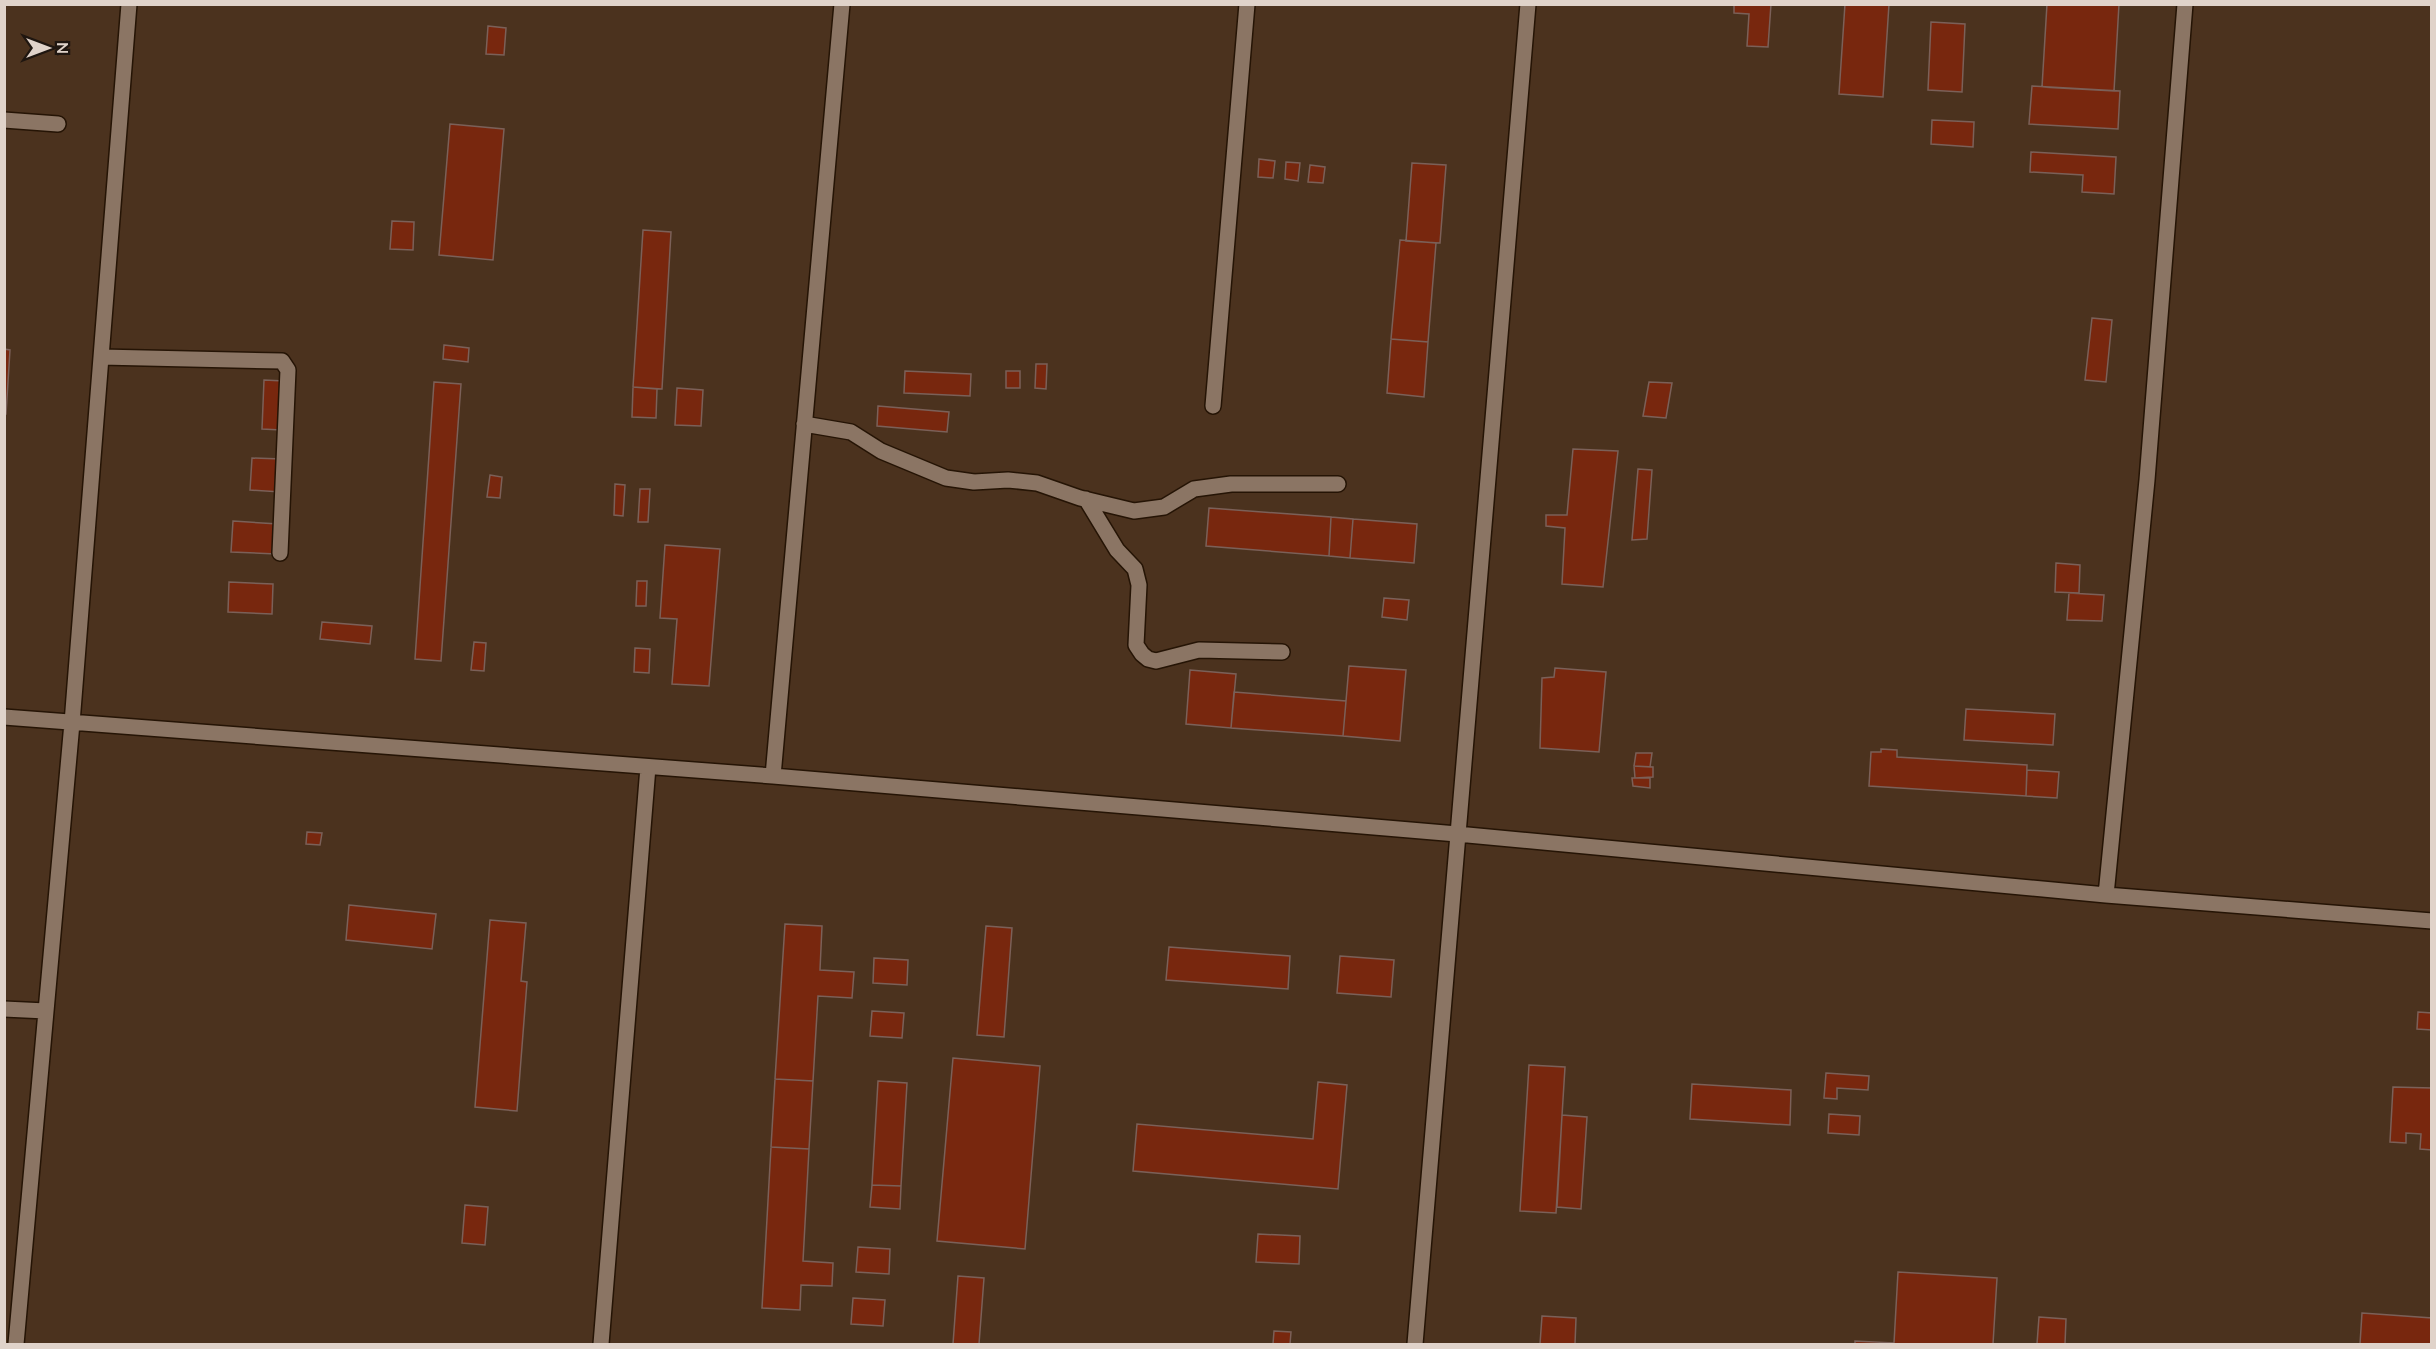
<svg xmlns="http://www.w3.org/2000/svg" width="2436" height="1349" viewBox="0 0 2436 1349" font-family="Mulish,sans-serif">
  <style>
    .built { fill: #4b321e }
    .building { fill: #78270e; stroke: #7b6058; stroke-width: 1.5 }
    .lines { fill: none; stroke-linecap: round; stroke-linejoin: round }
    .minor-casing { stroke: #251405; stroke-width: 18 }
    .minor { stroke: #8b7564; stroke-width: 15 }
  </style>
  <rect width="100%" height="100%" fill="#3f2c1d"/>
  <path class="built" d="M 5,5 L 2431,5 L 2431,1344 L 5,1344 Z"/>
  <path class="building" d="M 1734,4 L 1771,4 L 1768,47 L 1747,46 L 1749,14 L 1734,13 Z
    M 1845,4 L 1889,4 L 1883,97 L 1839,94 Z
    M 2047,4 L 2119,4 L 2114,91 L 2042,87 Z
    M 1931,22 L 1965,24 L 1962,92 L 1928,90 Z
    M 488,26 L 506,28 L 504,55 L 486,54 Z
    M 2032,86 L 2120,91 L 2118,129 L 2029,124 Z
    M 1932,120 L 1974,122 L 1973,147 L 1931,144 Z
    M 450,124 L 504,129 L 493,260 L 439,255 Z
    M 2031,152 L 2116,157 L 2114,194 L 2082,192 L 2083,175 L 2030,172 Z
    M 1259,159 L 1275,161 L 1273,178 L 1258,177 Z
    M 1286,162 L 1300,163 L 1298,181 L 1285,179 Z
    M 1412,163 L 1446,165 L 1440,243 L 1406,241 Z
    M 1310,165 L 1325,167 L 1323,183 L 1308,182 Z
    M 392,221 L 414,222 L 413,250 L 390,249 Z
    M 643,230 L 671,232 L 662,389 L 633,387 Z
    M 1400,240 L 1436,243 L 1428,342 L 1391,339 Z
    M 2092,318 L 2112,320 L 2106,382 L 2085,380 Z
    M 1391,339 L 1428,342 L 1424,397 L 1387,393 Z
    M 444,345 L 469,348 L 468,362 L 443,359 Z
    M 4,349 L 10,350 L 6,414 L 4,414 Z
    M 1036,364 L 1047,364 L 1046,389 L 1035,388 Z
    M 905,371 L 971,374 L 970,396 L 904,393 Z
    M 1006,371 L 1020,371 L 1020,388 L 1006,388 Z
    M 264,380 L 284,381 L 281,430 L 262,429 Z
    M 434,382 L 461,384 L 441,661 L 415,659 Z
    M 1649,382 L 1672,383 L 1666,418 L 1643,416 Z
    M 633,387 L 657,389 L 656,418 L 632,417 Z
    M 677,388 L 703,390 L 701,426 L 675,425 Z
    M 878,406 L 949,412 L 947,432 L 877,426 Z
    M 1573,449 L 1618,451 L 1603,587 L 1562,584 L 1565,528 L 1546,526 L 1546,515 L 1567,515 Z
    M 252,458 L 282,459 L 281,492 L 250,490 Z
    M 1638,469 L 1652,470 L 1647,539 L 1632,540 Z
    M 490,475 L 502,477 L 500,498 L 487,497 Z
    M 615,484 L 625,485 L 623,516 L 614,515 Z
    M 640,489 L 650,489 L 648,522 L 638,522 Z
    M 1209,508 L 1331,517 L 1329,556 L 1206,546 Z
    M 1331,517 L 1353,519 L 1350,558 L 1329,556 Z
    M 1353,519 L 1417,524 L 1414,563 L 1350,558 Z
    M 233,521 L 278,524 L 276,554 L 231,552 Z
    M 665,545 L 720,549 L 709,686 L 672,684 L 677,619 L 660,618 Z
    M 2056,563 L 2080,565 L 2079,593 L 2055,592 Z
    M 637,581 L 647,581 L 646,606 L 636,606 Z
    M 229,582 L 273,584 L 272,614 L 228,612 Z
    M 2069,593 L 2104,595 L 2102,621 L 2067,620 Z
    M 1384,598 L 1409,600 L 1407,620 L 1382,617 Z
    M 322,622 L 372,626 L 370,644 L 320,639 Z
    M 474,642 L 486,643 L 484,671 L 471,670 Z
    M 635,648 L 650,649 L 649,673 L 634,672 Z
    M 1349,666 L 1406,670 L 1400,741 L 1343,736 Z
    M 1555,668 L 1606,672 L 1599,752 L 1540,748 L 1542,678 L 1554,677 Z
    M 1190,670 L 1236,674 L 1231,728 L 1186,724 Z
    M 1234,692 L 1346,701 L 1343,736 L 1231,728 Z
    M 1966,709 L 2055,714 L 2053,745 L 1964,740 Z
    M 1881,749 L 1897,750 L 1897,757 L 2027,765 L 2026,796 L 1869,786 L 1871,752 L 1881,752 Z
    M 1636,753 L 1652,753 L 1650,767 L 1634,766 Z
    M 1634,766 L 1653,767 L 1653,777 L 1635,778 Z
    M 2027,770 L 2059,772 L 2057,798 L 2026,796 Z
    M 1632,778 L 1650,778 L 1650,788 L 1633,786 Z
    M 307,832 L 322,833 L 320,845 L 306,844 Z
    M 349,905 L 436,914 L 432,949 L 346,940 Z
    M 490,920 L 526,923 L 521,981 L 527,982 L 517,1111 L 475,1107 Z
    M 785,924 L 822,926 L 820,970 L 854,972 L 852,998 L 818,996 L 813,1081 L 775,1079 Z
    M 986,926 L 1012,928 L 1004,1037 L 977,1035 Z
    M 1169,947 L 1290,956 L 1288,989 L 1166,980 Z
    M 1340,956 L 1394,960 L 1391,997 L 1337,993 Z
    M 874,958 L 908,960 L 907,985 L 873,983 Z
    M 872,1011 L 904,1013 L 902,1038 L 870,1036 Z
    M 2418,1012 L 2432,1013 L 2432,1030 L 2417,1029 Z
    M 953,1058 L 1040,1066 L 1025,1249 L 937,1241 Z
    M 1529,1065 L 1565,1067 L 1556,1213 L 1520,1211 Z
    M 1826,1073 L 1869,1076 L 1868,1090 L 1837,1088 L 1837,1099 L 1824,1098 Z
    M 775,1079 L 813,1081 L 809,1149 L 771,1147 Z
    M 878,1081 L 907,1083 L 901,1186 L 872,1185 Z
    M 1318,1082 L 1347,1085 L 1338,1189 L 1133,1171 L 1137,1124 L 1313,1139 Z
    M 1692,1084 L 1791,1090 L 1790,1125 L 1690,1119 Z
    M 2393,1087 L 2432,1088 L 2432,1150 L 2420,1149 L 2421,1134 L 2406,1133 L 2406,1143 L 2390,1142 Z
    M 1829,1114 L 1860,1116 L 1859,1135 L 1828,1133 Z
    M 1562,1115 L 1587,1117 L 1581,1209 L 1557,1207 Z
    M 771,1147 L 809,1149 L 803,1261 L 833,1263 L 832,1286 L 801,1285 L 800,1310 L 762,1308 Z
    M 872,1185 L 901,1186 L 900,1209 L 870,1207 Z
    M 465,1205 L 488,1207 L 485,1245 L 462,1243 Z
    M 1258,1234 L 1300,1236 L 1299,1264 L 1256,1262 Z
    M 858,1247 L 890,1249 L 889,1274 L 856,1272 Z
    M 1898,1272 L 1997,1278 L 1993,1344 L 1855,1344 L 1855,1341 L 1894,1343 Z
    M 958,1276 L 984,1278 L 979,1344 L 953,1344 Z
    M 853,1298 L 885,1300 L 883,1326 L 851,1324 Z
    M 2362,1313 L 2432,1318 L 2432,1344 L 2360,1344 Z
    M 1542,1316 L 1576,1318 L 1575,1344 L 1540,1344 Z
    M 2039,1317 L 2066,1319 L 2065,1344 L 2037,1344 Z
    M 1274,1331 L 1291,1332 L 1290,1344 L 1273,1344 Z"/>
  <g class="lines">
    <defs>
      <path id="minor" d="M 4,120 L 58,124
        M 101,357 L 282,361 L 288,370 L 280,553
        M 1213,406 L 1247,4
        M 804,424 L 851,432 L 881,451 L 946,478 L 974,482 L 1008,480 L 1037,483 L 1080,498 L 1134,511 L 1164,507 L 1194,489 L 1231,484 L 1338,484
        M 1086,499 L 1117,550 L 1135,569 L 1139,585 L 1136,645 L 1142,654 L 1148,659 L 1156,661 L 1199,650 L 1282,652
        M 4,717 L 773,776 L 1457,834 L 2106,895 L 2432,921
        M 773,776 L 842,4
        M 2106,895 L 2147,480 L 2185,4
        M 4,1009 L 46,1011
        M 16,1344 L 72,723 L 129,4
        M 601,1344 L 648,767
        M 1415,1344 L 1528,4"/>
    </defs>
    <use href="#minor" class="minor-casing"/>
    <use href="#minor" class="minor"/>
  </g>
  <rect width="2436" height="1349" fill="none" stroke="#e0d3ca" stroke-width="12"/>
  <g transform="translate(48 48) rotate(90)" stroke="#1f1610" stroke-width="4.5" paint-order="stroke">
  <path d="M0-4.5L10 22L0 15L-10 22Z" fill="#e0d3ca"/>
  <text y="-9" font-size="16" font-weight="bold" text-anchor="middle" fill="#e0d3ca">N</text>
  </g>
</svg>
